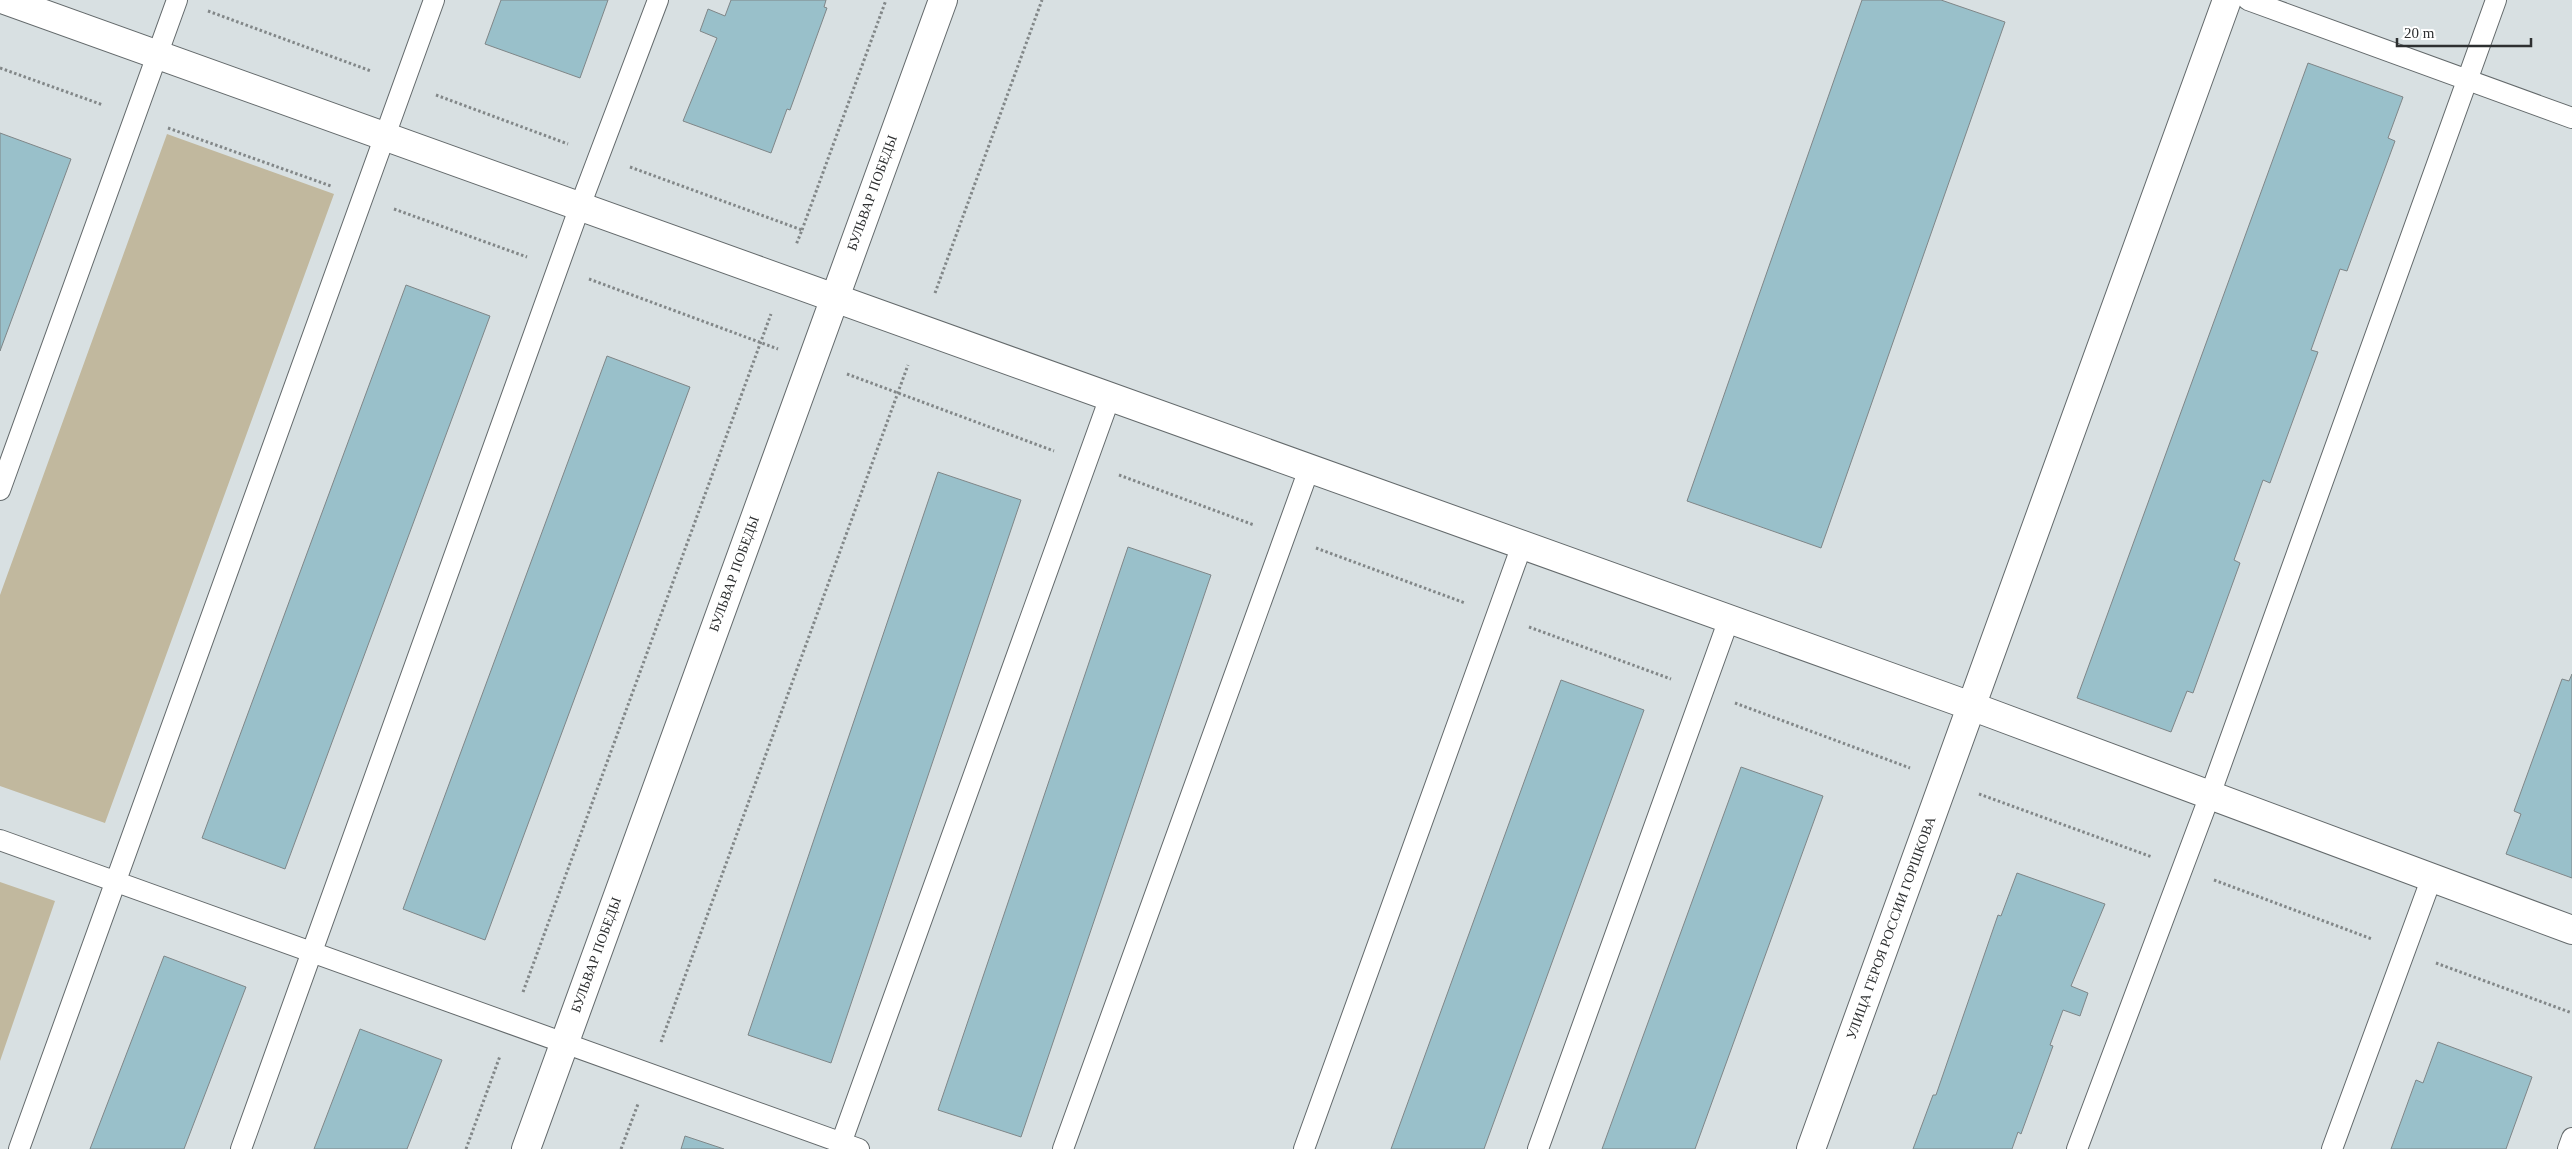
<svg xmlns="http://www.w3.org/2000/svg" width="2572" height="1149" viewBox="0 0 2572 1149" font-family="'Times New Roman',serif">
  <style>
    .green { fill: #c1b89e }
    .building { fill: #99c0ca; stroke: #7f8688 }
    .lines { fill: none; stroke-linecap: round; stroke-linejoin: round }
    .service-casing { stroke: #646a6c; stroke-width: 22 }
    .minor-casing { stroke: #646a6c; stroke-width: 30 }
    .path { stroke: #828788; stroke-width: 3; stroke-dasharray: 2.5 2.5; stroke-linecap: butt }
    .service { stroke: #fff; stroke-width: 20 }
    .minor { stroke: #fff; stroke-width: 28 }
    .labels { text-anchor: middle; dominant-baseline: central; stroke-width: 5; stroke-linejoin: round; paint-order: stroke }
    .street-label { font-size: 14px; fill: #2e3031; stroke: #fff }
  </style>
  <rect width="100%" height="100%" fill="#d8e0e2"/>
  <path class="green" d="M 167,134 L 334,194 L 105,823 L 0,786 L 0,595 Z
    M 0,882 L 55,901 L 0,1061 Z"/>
  <path class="building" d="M 501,0 L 608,0 L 580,78 L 485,44 Z
    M 731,0 L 826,0 L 824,7 L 827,8 L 790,110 L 787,109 L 771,153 L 683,121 L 717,38 L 700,31 L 708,9 L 725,16 Z
    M 1862,0 L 1941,0 L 2005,22 L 1821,548 L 1687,501 Z
    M 2308,63 L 2403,97 L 2388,138 L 2395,141 L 2347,271 L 2340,269 L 2311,350 L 2318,352 L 2270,483 L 2263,480 L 2234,560 L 2240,563 L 2193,693 L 2187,691 L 2171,732 L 2077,698 Z
    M 0,133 L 71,159 L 0,351 Z
    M 406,285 L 490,316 L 285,869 L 202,838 Z
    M 607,356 L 690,387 L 485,940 L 403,909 Z
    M 938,472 L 1021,500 L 831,1063 L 748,1035 Z
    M 1128,547 L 1211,575 L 1021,1137 L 938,1110 Z
    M 2572,674 L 2572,878 L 2506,854 L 2521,814 L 2514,811 L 2562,679 L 2569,681 Z
    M 1561,680 L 1644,710 L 1484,1149 L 1391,1149 Z
    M 1741,767 L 1823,796 L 1695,1149 L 1602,1149 Z
    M 2017,873 L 2105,904 L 2071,986 L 2088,993 L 2080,1016 L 2063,1010 L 2050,1045 L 2053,1046 L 2021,1134 L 2018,1132 L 2012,1149 L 1913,1149 L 1933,1095 L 1936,1095 L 1998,915 L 2001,916 Z
    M 164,956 L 246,987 L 184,1149 L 90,1149 Z
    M 360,1029 L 442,1060 L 407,1149 L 314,1149 Z
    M 2438,1042 L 2532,1077 L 2506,1149 L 2391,1149 L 2416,1080 L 2423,1083 Z
    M 685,1136 L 724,1149 L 681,1149 Z"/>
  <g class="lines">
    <defs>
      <path id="service" d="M 2248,0 L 2572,118
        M 0,490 L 177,0
        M 0,840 L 859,1149
        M 19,1149 L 434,0
        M 241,1149 L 580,206 L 658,0
        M 839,1149 L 1110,397
        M 1063,1149 L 1309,469
        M 1304,1149 L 1522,545
        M 1538,1149 L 1729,619
        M 2077,1149 L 2210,795 L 2496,0
        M 2332,1149 L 2432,877
        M 2568,1149 L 2572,1138"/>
      <path id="minor" d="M 5,0 L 1971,706 L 2572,930
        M 526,1149 L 943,0
        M 1811,1149 L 2227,0"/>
    </defs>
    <use href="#service" class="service-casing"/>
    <use href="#minor" class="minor-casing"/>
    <path class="path" d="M 208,11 L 371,71
      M 0,68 L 103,105
      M 436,95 L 568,144
      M 168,128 L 331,186
      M 630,167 L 802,230 L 796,245
      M 394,209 L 527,257
      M 802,230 L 886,0
      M 589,279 L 778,349
      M 935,293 L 1042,0
      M 847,374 L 1054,451
      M 1119,475 L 1254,525
      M 1316,548 L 1465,603
      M 1529,627 L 1671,679
      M 1735,703 L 1910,768
      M 1979,794 L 2152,857
      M 2214,880 L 2372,939
      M 2436,963 L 2572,1013
      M 523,992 L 771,314
      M 661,1042 L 908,365
      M 466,1149 L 500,1056
      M 621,1149 L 638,1104"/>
    <use href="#service" class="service"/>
    <use href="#minor" class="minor"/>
  </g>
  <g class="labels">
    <g class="street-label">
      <text transform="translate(872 193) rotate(-70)">БУЛЬВАР ПОБЕДЫ</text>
      <text transform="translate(734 574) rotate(-70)">БУЛЬВАР ПОБЕДЫ</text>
      <text transform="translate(1891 928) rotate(-70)">УЛИЦА ГЕРОЯ РОССИИ ГОРШКОВА</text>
      <text transform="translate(596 955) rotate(-70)">БУЛЬВАР ПОБЕДЫ</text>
    </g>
  </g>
  <path d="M2397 38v8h134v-8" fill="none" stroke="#2e3031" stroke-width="2.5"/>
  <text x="2404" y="38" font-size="15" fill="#2e3031" stroke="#ffffff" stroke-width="4" paint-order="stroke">20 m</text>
</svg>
